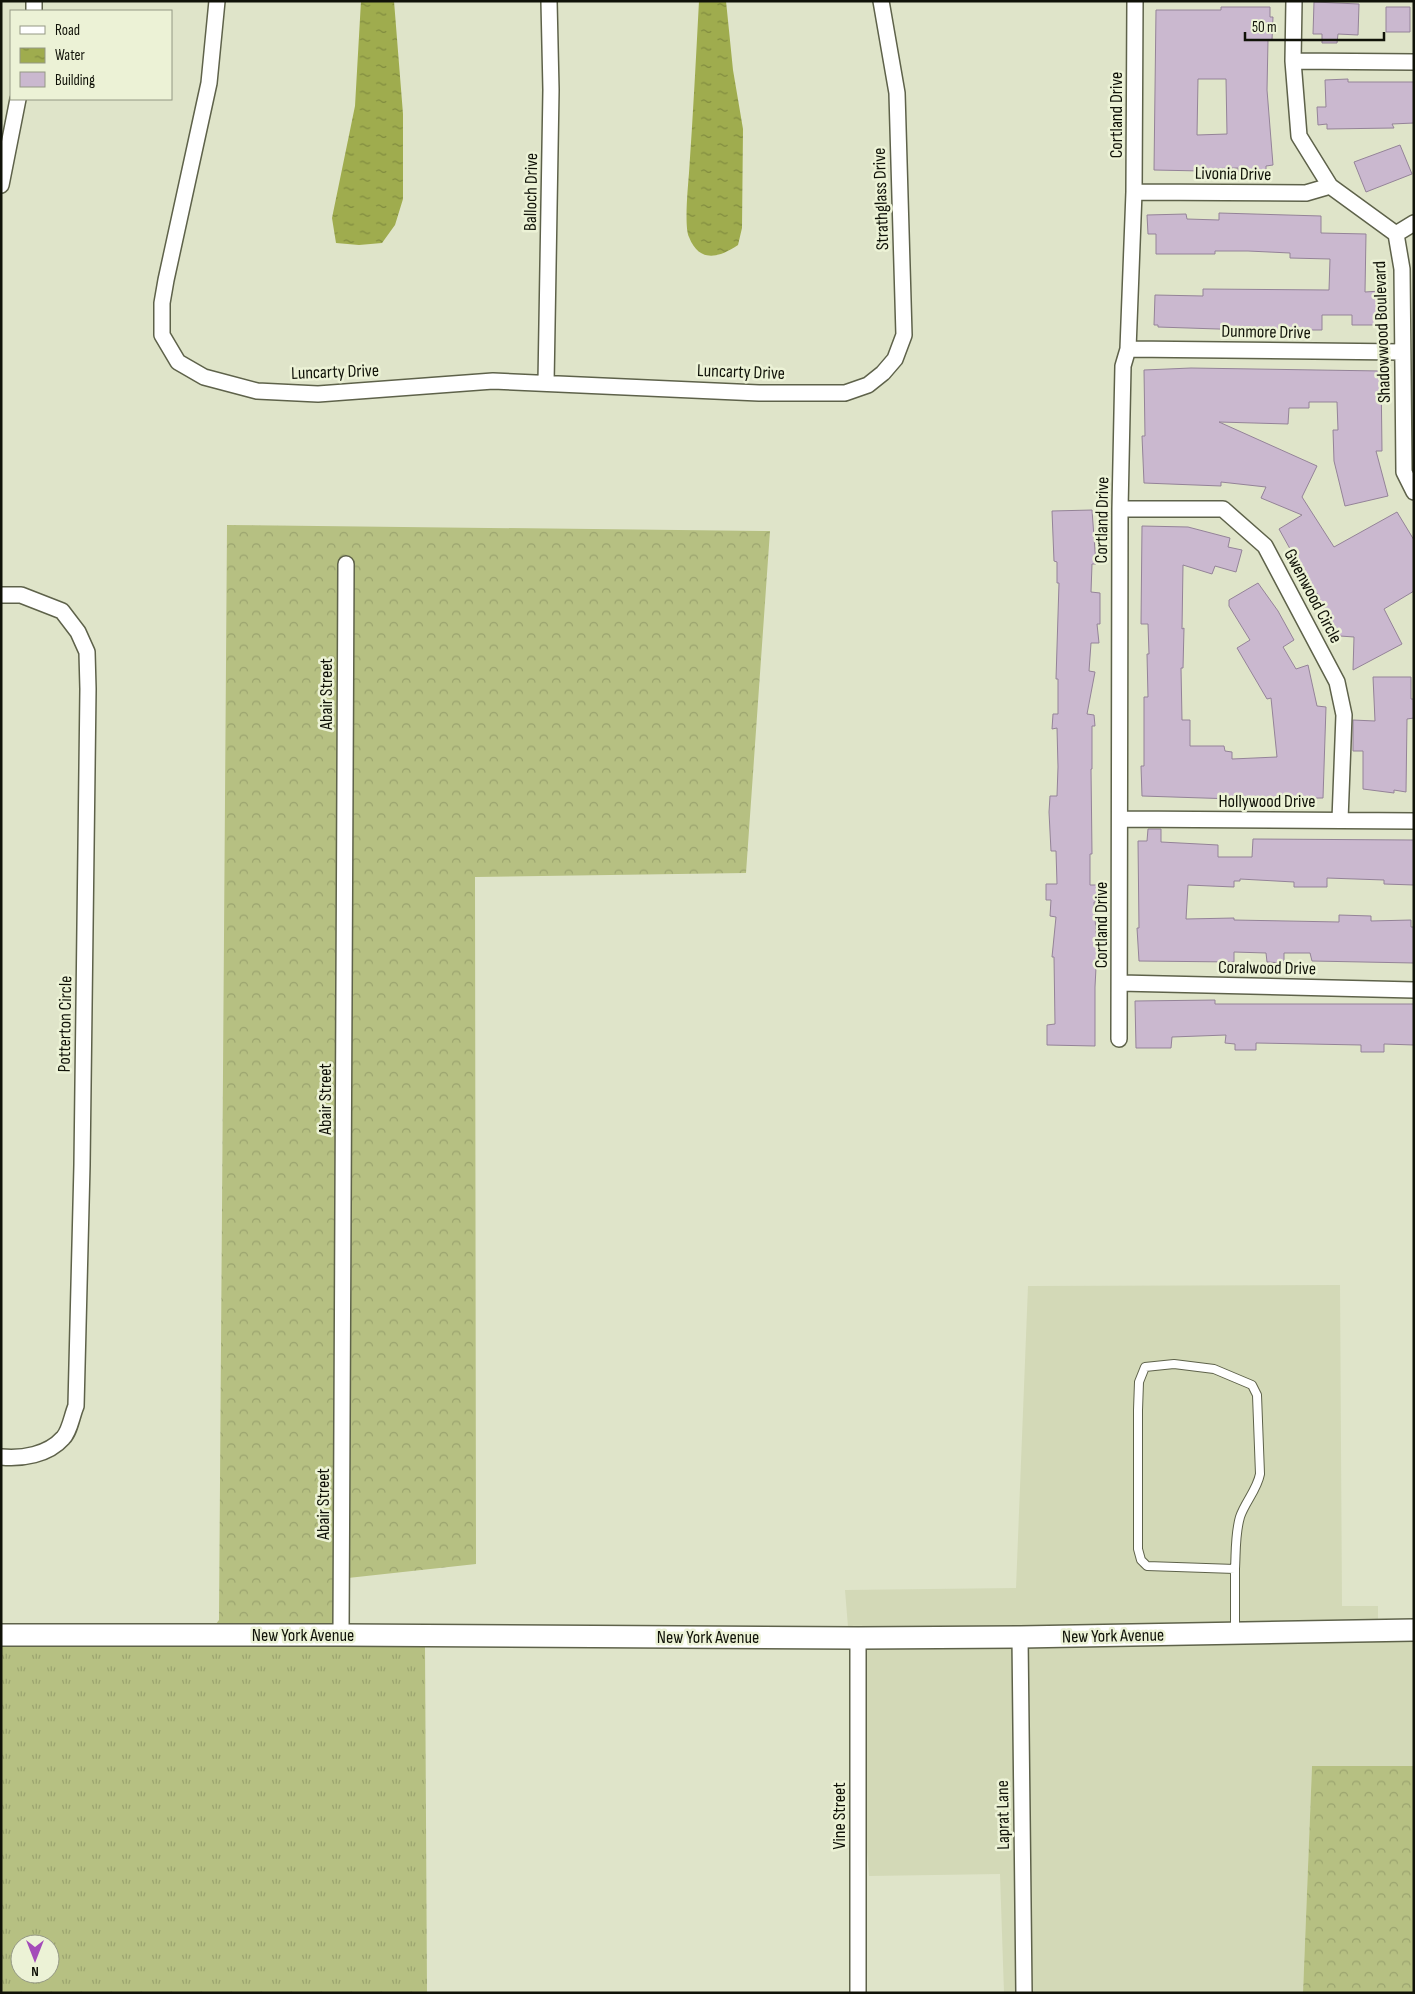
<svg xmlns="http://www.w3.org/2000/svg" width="1415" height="1994" viewBox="0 0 1415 1994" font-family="'Sofia Sans Condensed',sans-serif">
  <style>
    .built { fill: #d3d9b7 }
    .grass { fill: url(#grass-tufts); fill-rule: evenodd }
    .forest { fill: url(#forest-crowns) }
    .water { fill: url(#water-ripples) }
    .building { fill: #cab8cf; stroke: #948398; fill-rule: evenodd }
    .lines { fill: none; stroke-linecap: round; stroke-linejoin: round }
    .lane-casing { stroke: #5e624a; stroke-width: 10 }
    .street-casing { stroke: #5e624a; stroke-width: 18 }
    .secondary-casing { stroke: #5e624a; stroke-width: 24 }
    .lane { stroke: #fff; stroke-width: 8 }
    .street { stroke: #fff; stroke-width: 15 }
    .secondary { stroke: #fff; stroke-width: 21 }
    .labels { text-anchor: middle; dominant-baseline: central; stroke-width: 5; stroke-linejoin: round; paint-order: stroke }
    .street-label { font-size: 18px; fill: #101208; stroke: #ecf2d6 }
  </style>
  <defs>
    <pattern id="grass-tufts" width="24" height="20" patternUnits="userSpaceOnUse" patternTransform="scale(1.25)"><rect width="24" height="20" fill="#b6c082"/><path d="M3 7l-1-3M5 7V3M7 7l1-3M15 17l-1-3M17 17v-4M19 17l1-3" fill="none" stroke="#9ba46f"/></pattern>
    <pattern id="forest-crowns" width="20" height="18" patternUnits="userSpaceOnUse" patternTransform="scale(1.25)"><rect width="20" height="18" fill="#b6c082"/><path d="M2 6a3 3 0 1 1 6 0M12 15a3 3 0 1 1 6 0" fill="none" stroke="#9ba46f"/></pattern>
    <pattern id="water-ripples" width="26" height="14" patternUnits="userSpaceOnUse" patternTransform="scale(1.25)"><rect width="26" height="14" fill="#9fac4e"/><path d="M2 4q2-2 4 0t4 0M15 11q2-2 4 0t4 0" fill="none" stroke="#808b3f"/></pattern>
  </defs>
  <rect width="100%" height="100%" fill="#dfe4c9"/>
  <path class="built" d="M 1340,1285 L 1342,1606 L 1378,1606 L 1378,1620 L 1020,1627 L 848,1627 L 845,1590 L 1016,1588 L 1028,1286 Z
    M 1414,1641 L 1414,1766 L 1312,1766 L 1303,1993 L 1004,1993 L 1000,1874 L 869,1876 L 850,1649 L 1020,1648 Z"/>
  <path class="grass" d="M 1,1646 L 425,1646 L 427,1993 L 1,1993 ZM 20,1944 L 50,1944 L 50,1974 L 20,1974 Z"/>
  <path class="forest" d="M 227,525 L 770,531 L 746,873 L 475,877 L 476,1564 L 348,1578 L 350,1624 L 216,1624 L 219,1620 Z
    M 1312,1766 L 1414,1766 L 1414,1993 L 1303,1993 Z"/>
  <path class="water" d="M 361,1 L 394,1 L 403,114 L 403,199 L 395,225 L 382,243 L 359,245 L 336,243 L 332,218 L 355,106 Z
    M 699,1 L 726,1 L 733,70 L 743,129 L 742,228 L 738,245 C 719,258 699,263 689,237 C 684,227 688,186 689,173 C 693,115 696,58 699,1 Z"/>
  <path class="building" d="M 1314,2 L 1359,4 L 1358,35 L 1338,34 L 1337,43 L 1322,43 L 1322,34 L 1313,34 Z
    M 1221,7 L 1270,7 L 1270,17 L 1273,17 L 1272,40 L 1268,40 L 1267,90 L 1273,165 L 1266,166 L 1266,174 L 1238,176 L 1238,168 L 1202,169 L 1202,171 L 1154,170 L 1156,10 L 1221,10 ZM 1198,79 L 1226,79 L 1227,134 L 1197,135 Z
    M 1386,7 L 1410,7 L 1410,32 L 1386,32 Z
    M 1348,79 L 1348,82 L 1414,82 L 1414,123 L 1392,124 L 1394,128 L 1327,129 L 1327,124 L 1318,125 L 1317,107 L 1326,107 L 1325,80 Z
    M 1400,145 L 1412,174 L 1366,192 L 1354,162 Z
    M 1219,213 L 1321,216 L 1321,233 L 1366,234 L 1365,292 L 1381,291 L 1381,325 L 1352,325 L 1352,315 L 1322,315 L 1322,330 L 1248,330 L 1158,327 L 1158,325 L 1154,325 L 1155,295 L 1203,296 L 1203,289 L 1329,290 L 1330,259 L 1290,258 L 1290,253 L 1248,251 L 1215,251 L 1215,254 L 1156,254 L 1156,234 L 1148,234 L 1147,215 L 1186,214 L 1187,219 L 1219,220 Z
    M 1191,368 L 1381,371 L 1382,451 L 1376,451 L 1388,496 L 1345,506 L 1334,461 L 1333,430 L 1338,430 L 1337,402 L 1309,402 L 1309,408 L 1289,408 L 1288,424 L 1219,422 L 1317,466 L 1302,497 L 1334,547 L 1397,512 L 1414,540 L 1414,591 L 1384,609 L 1402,644 L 1353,670 L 1354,637 L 1340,636 L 1337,631 L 1334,633 L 1317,593 L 1315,595 L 1296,555 L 1294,556 L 1279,529 L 1302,515 L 1261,498 L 1266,487 L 1221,482 L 1221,486 L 1144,483 L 1142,436 L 1145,436 L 1144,370 Z
    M 1092,510 L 1096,564 L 1092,564 L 1091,592 L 1100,593 L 1100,624 L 1097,624 L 1099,643 L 1091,643 L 1089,671 L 1095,672 L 1087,714 L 1094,715 L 1095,726 L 1092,726 L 1092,769 L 1091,769 L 1092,854 L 1090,854 L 1090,885 L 1105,885 L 1106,902 L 1094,902 L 1097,948 L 1095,987 L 1095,1046 L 1047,1045 L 1047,1025 L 1055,1024 L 1054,957 L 1052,957 L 1056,917 L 1050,916 L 1051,900 L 1046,900 L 1046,884 L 1057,884 L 1056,851 L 1051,851 L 1049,812 L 1050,796 L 1057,796 L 1058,767 L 1057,728 L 1052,729 L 1053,714 L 1058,714 L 1058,679 L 1056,679 L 1059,583 L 1057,583 L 1057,562 L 1054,561 L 1052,511 Z
    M 1142,526 L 1188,527 L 1230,538 L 1228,547 L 1242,550 L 1236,572 L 1215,566 L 1212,574 L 1183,565 L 1182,629 L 1184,628 L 1183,668 L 1181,668 L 1182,720 L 1190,720 L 1190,746 L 1224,746 L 1225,751 L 1232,752 L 1232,759 L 1277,757 L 1271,698 L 1267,699 L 1237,648 L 1250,640 L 1229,606 L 1229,600 L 1258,583 L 1278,611 L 1294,640 L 1283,647 L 1296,669 L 1308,665 L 1317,706 L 1326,707 L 1323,798 L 1234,799 L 1142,796 L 1141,766 L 1144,766 L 1144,697 L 1148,697 L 1147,654 L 1149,654 L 1148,624 L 1141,624 Z
    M 1373,677 L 1411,677 L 1411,699 L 1414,699 L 1414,718 L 1407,719 L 1406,792 L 1394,790 L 1394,793 L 1363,789 L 1363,751 L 1353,751 L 1353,720 L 1375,721 Z
    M 1148,829 L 1161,829 L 1161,842 L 1218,845 L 1218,857 L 1252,857 L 1253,839 L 1414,840 L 1414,885 L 1384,884 L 1384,880 L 1327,878 L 1327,887 L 1294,887 L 1294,882 L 1240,879 L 1240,881 L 1234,881 L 1234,887 L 1188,885 L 1186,919 L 1234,918 L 1234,920 L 1339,922 L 1339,915 L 1371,916 L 1371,921 L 1411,920 L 1411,927 L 1414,927 L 1414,963 L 1312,961 L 1310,953 L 1284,953 L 1284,963 L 1267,962 L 1266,953 L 1234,952 L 1234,962 L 1139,961 L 1137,928 L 1139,928 L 1138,841 L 1147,841 Z
    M 1215,1000 L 1215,1004 L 1414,1004 L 1414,1045 L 1384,1044 L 1384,1052 L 1361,1052 L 1361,1045 L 1256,1043 L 1256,1050 L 1235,1050 L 1235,1044 L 1225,1043 L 1226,1035 L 1172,1037 L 1171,1048 L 1136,1048 L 1135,1001 Z"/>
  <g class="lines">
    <defs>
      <path id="lane" d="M 1235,1632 L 1235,1569 C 1236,1552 1235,1534 1240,1517 C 1245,1502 1257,1490 1260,1474 L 1257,1395 L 1252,1385 L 1214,1369 L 1174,1364 L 1145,1367 L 1139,1382 L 1138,1410 L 1138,1549 L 1141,1560 L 1147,1566 L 1235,1569"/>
      <path id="street" d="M 217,1 L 209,83 L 166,280 L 162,303 L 162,335 L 178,362 L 204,377 L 257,391 L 318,394 L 493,381 L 759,393 L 845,393 L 868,385 L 883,373 L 895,359 L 904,335 L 897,93 L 881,1
        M 1294,1 L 1293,61 L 1299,136 L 1330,186 L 1396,234 L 1402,269 L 1404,472 L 1414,492
        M 34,11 L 34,1
        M 1293,61 L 1414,62
        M 1,185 L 18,99
        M 1134,192 L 1306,193 L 1330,186
        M 1396,234 L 1414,223
        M 1128,349 L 1402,352
        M 546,383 L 551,90 L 549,1
        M 1120,509 L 1223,509 L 1265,546 L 1337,682 L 1344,715 L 1340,820
        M 1,595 L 21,595 L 62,611 L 78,632 L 87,652 L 88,689 L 82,1165 L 76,1406 C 72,1415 70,1431 63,1438 C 48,1455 22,1459 1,1457
        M 1120,819 L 1414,821
        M 1120,983 L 1414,990
        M 1119,1039 L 1120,509 L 1123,366 L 1128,349 L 1134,192 L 1135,1
        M 341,1635 L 346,564
        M 1020,1637 L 1024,1993
        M 858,1638 L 858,1993"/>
      <path id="secondary" d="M 1,1635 L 341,1635 L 858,1638 L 1020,1637 L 1414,1630"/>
    </defs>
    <use href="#lane" class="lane-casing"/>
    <use href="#street" class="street-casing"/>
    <use href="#secondary" class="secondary-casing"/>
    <use href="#lane" class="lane"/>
    <use href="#street" class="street"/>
    <use href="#secondary" class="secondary"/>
  </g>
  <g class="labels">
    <g class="street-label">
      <text transform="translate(1116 115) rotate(-90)">Cortland Drive</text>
      <text transform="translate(1233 174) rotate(1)">Livonia Drive</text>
      <text transform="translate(531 192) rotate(-89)">Balloch Drive</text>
      <text transform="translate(881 199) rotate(-92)">Strathglass Drive</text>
      <text transform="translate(1266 332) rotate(1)">Dunmore Drive</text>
      <text transform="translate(1382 332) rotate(-92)">Shadowwood Boulevard</text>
      <text transform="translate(335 372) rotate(-2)">Luncarty Drive</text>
      <text transform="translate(741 372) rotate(2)">Luncarty Drive</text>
      <text transform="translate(1102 520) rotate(-89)">Cortland Drive</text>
      <text transform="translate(1313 596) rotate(62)">Gwenwood Circle</text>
      <text transform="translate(326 694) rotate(-90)">Abair Street</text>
      <text x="1267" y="801">Hollywood Drive</text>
      <text transform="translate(1101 925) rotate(-90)">Cortland Drive</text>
      <text transform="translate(1267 968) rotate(1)">Coralwood Drive</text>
      <text transform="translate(65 1024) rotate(-89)">Potterton Circle</text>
      <text transform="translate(325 1099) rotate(-90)">Abair Street</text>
      <text transform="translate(323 1504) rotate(-90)">Abair Street</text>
      <text x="303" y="1635">New York Avenue</text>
      <text transform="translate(1113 1636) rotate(-1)">New York Avenue</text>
      <text x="708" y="1637">New York Avenue</text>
      <text transform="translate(1003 1815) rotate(-91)">Laprat Lane</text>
      <text transform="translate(839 1816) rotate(-90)">Vine Street</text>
    </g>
  </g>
  <rect width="1415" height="1994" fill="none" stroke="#101208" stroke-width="5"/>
  <rect x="10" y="10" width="162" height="90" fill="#ecf2d6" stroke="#949884"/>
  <rect x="20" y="26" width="25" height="8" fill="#ffffff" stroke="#949884"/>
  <text x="55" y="35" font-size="15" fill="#101208">Road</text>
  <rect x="20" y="48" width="25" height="15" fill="url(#water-ripples)" stroke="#949884"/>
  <text x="55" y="60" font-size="15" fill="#101208">Water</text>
  <rect x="20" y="72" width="25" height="15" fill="#cab8cf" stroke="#949884"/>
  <text x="55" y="85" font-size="15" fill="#101208">Building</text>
  <g transform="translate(35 1959) rotate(180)"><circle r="24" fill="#ecf2d6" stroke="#949884"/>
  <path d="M0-4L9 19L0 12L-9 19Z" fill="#a44cb9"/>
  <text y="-8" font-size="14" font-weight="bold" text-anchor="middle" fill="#101208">N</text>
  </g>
  <path d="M1245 32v8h139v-8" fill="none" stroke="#101208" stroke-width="2.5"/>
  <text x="1252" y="32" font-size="15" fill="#101208" stroke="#ecf2d6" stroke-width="4" paint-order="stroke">50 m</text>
</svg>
